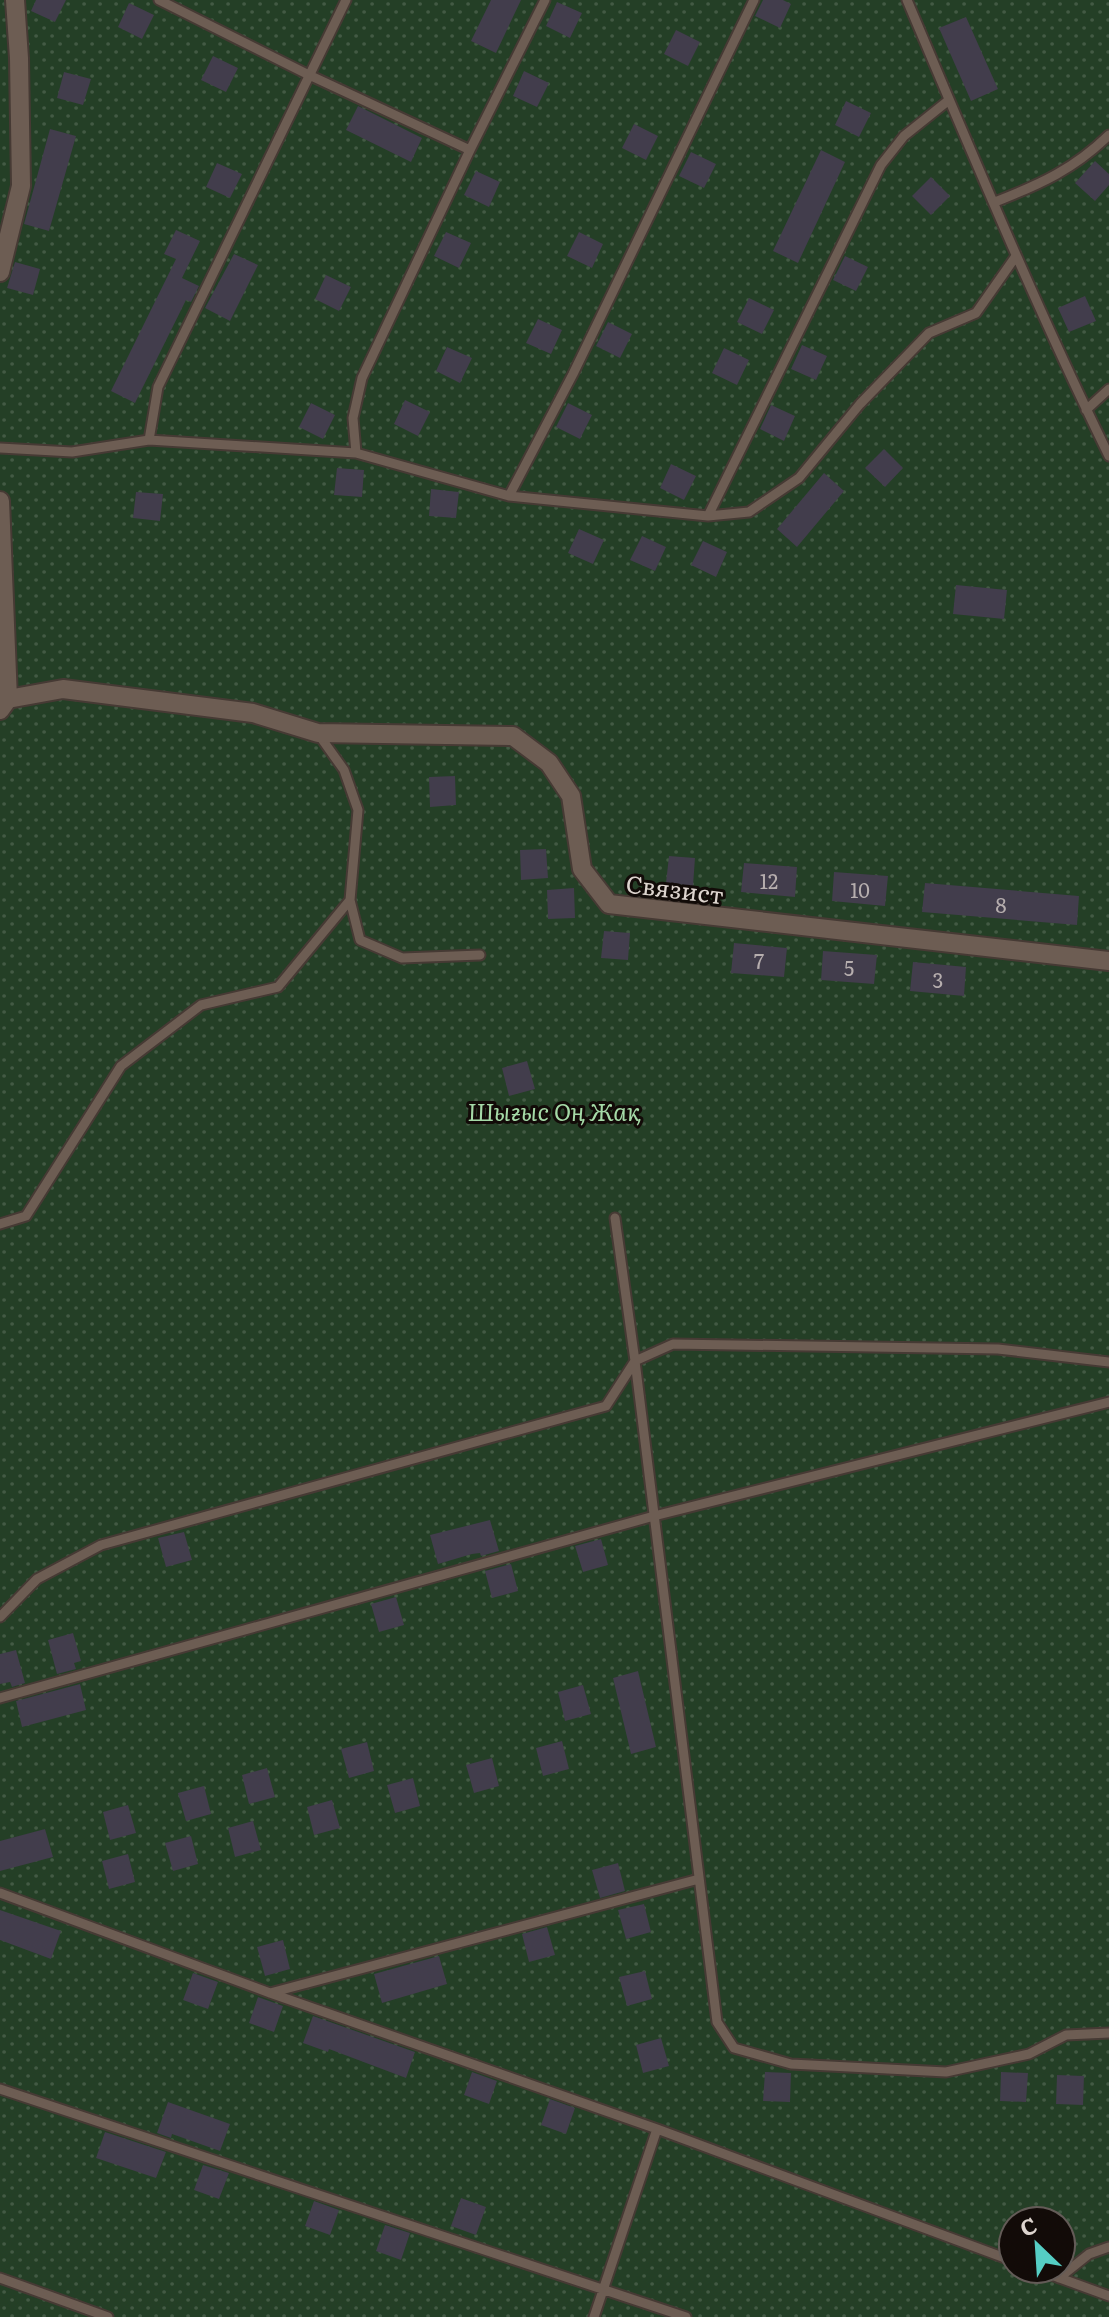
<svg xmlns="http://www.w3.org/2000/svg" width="1109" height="2317" viewBox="0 0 1109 2317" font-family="Literata,serif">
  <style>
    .park { fill: url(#park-dots); fill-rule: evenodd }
    .building { fill: #423d4c }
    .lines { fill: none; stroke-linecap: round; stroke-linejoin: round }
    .service-casing { stroke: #463a34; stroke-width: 13 }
    .minor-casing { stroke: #463a34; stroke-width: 22 }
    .service { stroke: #6d5d53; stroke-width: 9 }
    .minor { stroke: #6d5d53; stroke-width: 18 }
    .labels { text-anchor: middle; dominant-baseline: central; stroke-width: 6; stroke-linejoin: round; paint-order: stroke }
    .number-label { font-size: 20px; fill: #b6aeae }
    .street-label { font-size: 24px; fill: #ddd4ce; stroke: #120b08 }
    .park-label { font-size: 24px; font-style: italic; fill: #a5daa7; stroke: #120b08 }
  </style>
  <defs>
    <pattern id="park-dots" width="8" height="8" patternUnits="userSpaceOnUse" patternTransform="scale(2)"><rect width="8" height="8" fill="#243f26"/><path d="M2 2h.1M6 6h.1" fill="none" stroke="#435a44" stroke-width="1.8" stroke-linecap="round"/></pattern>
  </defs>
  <rect width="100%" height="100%" fill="#2e2018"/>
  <path class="park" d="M 0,0 L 1109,0 L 1109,2317 L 0,2317 ZM 1013,2221 L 1061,2221 L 1061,2269 L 1013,2269 Z"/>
  <path class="building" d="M 36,0 L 66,0 L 55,22 L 31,11 Z
    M 491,0 L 521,0 L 496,53 L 471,41 Z
    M 763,0 L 783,0 L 791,4 L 780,28 L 755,16 Z
    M 557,2 L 582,13 L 570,38 L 546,26 Z
    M 129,3 L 154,15 L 142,39 L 118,27 Z
    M 966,17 L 998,89 L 971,101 L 939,28 Z
    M 676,30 L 700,42 L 688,66 L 664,54 Z
    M 213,56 L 238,68 L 226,92 L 201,80 Z
    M 524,71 L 549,83 L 537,107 L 513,96 Z
    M 64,72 L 91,79 L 83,105 L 57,98 Z
    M 846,101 L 871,113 L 859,137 L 835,125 Z
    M 358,106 L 422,138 L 411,162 L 346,130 Z
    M 634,124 L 658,136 L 646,160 L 622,148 Z
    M 50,129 L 76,136 L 49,231 L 24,224 Z
    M 821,150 L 845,162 L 798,263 L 773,251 Z
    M 691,152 L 716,164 L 704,188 L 679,176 Z
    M 1095,161 L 1109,174 L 1109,185 L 1095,201 L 1075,183 Z
    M 217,163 L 242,174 L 230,198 L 206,187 Z
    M 476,171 L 500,182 L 489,207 L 464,195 Z
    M 931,177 L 950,196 L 931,215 L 912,196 Z
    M 176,230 L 200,241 L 182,278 L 199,286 L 191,302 L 186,300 L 135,403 L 111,391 L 176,259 L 164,254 Z
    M 446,232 L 471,243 L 459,268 L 434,256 Z
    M 579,232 L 603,244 L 592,268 L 567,256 Z
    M 234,254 L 258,265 L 230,321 L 205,308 Z
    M 845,256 L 868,267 L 856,291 L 833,280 Z
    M 15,262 L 40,269 L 33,295 L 7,288 Z
    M 326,275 L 351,287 L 339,311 L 315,299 Z
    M 1085,296 L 1096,321 L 1069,332 L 1058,308 Z
    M 749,298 L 774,310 L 762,334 L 737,322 Z
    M 538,319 L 562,330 L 551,354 L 526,343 Z
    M 608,322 L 632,334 L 620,358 L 596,346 Z
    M 802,345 L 827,356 L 816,380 L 791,369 Z
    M 447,347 L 472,358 L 460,383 L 436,371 Z
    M 724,348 L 749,360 L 737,385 L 712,373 Z
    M 405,400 L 430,412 L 418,436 L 394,424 Z
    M 311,403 L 335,415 L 323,439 L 299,427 Z
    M 568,403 L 592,415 L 580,439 L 556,427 Z
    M 771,405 L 795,416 L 784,441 L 760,429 Z
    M 884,449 L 903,468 L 885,487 L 865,468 Z
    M 671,464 L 696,476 L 684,500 L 660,488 Z
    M 337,468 L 364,470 L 362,497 L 334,495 Z
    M 824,473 L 844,491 L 797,547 L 777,529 Z
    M 431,489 L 459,492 L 456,518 L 429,516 Z
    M 136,492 L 163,494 L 160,521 L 133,518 Z
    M 579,529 L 604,540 L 593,564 L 568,553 Z
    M 642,536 L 666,547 L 655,571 L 630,560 Z
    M 703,541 L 727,552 L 716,577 L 691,565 Z
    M 956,585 L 1007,590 L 1004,619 L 953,614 Z
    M 455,776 L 456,805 L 430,807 L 429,777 Z
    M 546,849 L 548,878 L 521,880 L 520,850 Z
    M 669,856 L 695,858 L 693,886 L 666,883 Z
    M 744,863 L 797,867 L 795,897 L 741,892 Z
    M 834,872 L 888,876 L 885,906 L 832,901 Z
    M 925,883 L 1079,896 L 1077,925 L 922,912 Z
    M 574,888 L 575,918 L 548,919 L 547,890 Z
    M 604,931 L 630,933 L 628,960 L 601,958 Z
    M 734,943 L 787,948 L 784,977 L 731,973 Z
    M 823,951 L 877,955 L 874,984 L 821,980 Z
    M 913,962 L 966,967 L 964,996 L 910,991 Z
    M 527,1061 L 535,1089 L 509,1096 L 502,1068 Z
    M 490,1520 L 499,1551 L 481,1556 L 480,1553 L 472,1554 L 438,1564 L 430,1535 Z
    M 184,1532 L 192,1560 L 166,1567 L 158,1538 Z
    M 601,1539 L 608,1565 L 583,1572 L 575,1546 Z
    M 511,1564 L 518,1591 L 492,1598 L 485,1571 Z
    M 396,1597 L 404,1625 L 379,1632 L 371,1604 Z
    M 73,1633 L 81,1661 L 74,1663 L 76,1669 L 57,1674 L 48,1640 Z
    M 16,1650 L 25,1683 L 12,1687 L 10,1682 L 0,1684 L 0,1654 Z
    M 638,1671 L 656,1747 L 631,1754 L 613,1678 Z
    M 80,1684 L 86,1710 L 22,1727 L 16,1701 Z
    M 583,1685 L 591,1714 L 565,1721 L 558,1692 Z
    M 562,1741 L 569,1769 L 543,1776 L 536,1748 Z
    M 367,1742 L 374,1771 L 349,1778 L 341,1749 Z
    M 492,1758 L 499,1786 L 474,1793 L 466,1765 Z
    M 267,1768 L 275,1797 L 249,1804 L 242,1775 Z
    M 413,1778 L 420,1806 L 395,1813 L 387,1785 Z
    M 204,1786 L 211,1814 L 186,1821 L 178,1793 Z
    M 332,1800 L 340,1828 L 314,1835 L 307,1807 Z
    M 128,1805 L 136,1833 L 110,1840 L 103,1812 Z
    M 253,1821 L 261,1850 L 235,1857 L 228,1828 Z
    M 45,1829 L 53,1857 L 0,1871 L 0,1841 Z
    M 191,1836 L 198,1864 L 173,1871 L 165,1843 Z
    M 128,1854 L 135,1882 L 109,1889 L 102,1861 Z
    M 618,1863 L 625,1891 L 600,1898 L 592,1870 Z
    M 644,1904 L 651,1932 L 626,1939 L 618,1910 Z
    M 0,1910 L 61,1931 L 51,1959 L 0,1940 Z
    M 547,1927 L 555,1955 L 529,1962 L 522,1934 Z
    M 283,1940 L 290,1969 L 265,1976 L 257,1947 Z
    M 439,1956 L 447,1984 L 382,2003 L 374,1974 Z
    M 645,1971 L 652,1999 L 627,2006 L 619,1977 Z
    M 193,1973 L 218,1982 L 208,2009 L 183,2000 Z
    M 258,1997 L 283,2006 L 274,2032 L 249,2023 Z
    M 313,2016 L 415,2052 L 406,2078 L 329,2049 L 328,2052 L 303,2043 Z
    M 661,2038 L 669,2066 L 643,2073 L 636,2045 Z
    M 472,2072 L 497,2081 L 489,2104 L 464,2095 Z
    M 765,2072 L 791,2073 L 790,2102 L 763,2101 Z
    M 1001,2072 L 1028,2073 L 1026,2102 L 1000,2101 Z
    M 1057,2075 L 1084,2076 L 1083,2105 L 1056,2104 Z
    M 550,2099 L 575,2108 L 566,2134 L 541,2125 Z
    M 168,2102 L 230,2124 L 220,2151 L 172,2134 L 171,2138 L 157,2133 Z
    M 105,2132 L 166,2152 L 156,2178 L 96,2158 Z
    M 203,2165 L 229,2173 L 219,2199 L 194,2190 Z
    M 461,2198 L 486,2207 L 476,2235 L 451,2226 Z
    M 314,2201 L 339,2210 L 330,2235 L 305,2226 Z
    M 385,2225 L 410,2233 L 401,2260 L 376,2251 Z"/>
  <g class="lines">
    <defs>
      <path id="service" d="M 159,0 L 309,75 L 470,150 L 545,0
        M 907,0 C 972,153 1036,307 1109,456
        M 995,202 C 1041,184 1074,169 1109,135
        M 1086,410 L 1109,389
        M 149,440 L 158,387 L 346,0
        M 0,448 L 72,452 L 149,440 L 356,453 L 509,496 L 708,516 L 749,512 L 799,478 L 860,404 L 929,333 L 976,313 L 1016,256
        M 356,453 L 353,418 L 362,378 L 470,150
        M 509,496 L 573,374 L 754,0
        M 708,516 L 881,165 L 904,136 L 949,100
        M 350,900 L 360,940 L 402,958 L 480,955
        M 0,1224 L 26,1216 L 121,1066 L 201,1005 L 278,987 L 350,900 L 358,810 L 344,770 L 319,735
        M 1109,1362 L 998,1349 L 673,1344 L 635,1361 L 717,2022 L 734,2048 L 791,2064 L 946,2072 L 1029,2054 L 1066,2035 L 1109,2033
        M 0,1617 L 37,1579 L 101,1545 L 606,1406 L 635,1361 L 615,1218
        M 0,1698 L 654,1516 L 1109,1402
        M 0,1893 L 270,1993 L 657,2129 L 1013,2261
        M 270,1993 L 699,1879
        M 0,2089 L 686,2317
        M 1035,2269 L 1109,2296
        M 0,2278 L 108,2317
        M 1059,2278 L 1089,2254 L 1109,2247
        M 594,2317 L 657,2129"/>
      <path id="minor" d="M 0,272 L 21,186 L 19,58 L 15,0
        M 0,501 L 8,699 L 0,710
        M 8,699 L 63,689 L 253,713 L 318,733 L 513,736 L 549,763 L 571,796 L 582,869 L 609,904 L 1109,961"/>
    </defs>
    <use href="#service" class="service-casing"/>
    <use href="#minor" class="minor-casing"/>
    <use href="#service" class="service"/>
    <use href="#minor" class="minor"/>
  </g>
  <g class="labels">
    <g class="number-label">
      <text x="769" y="880">12</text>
      <text x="860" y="889">10</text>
      <text x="1001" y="904">8</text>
      <text x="759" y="960">7</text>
      <text x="849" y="967">5</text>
      <text x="938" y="979">3</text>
    </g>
    <g class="street-label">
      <text transform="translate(675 888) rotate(7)">Связист</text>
    </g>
    <g class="park-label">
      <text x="554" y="1110">Шығыс Оң Жақ</text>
    </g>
  </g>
  <g transform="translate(1037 2245) rotate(335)"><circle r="38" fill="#120b08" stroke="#635b57" stroke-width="2"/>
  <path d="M0-6L14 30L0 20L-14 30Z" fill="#55cec4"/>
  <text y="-12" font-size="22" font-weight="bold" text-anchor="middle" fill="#ddd4ce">С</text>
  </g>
</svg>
